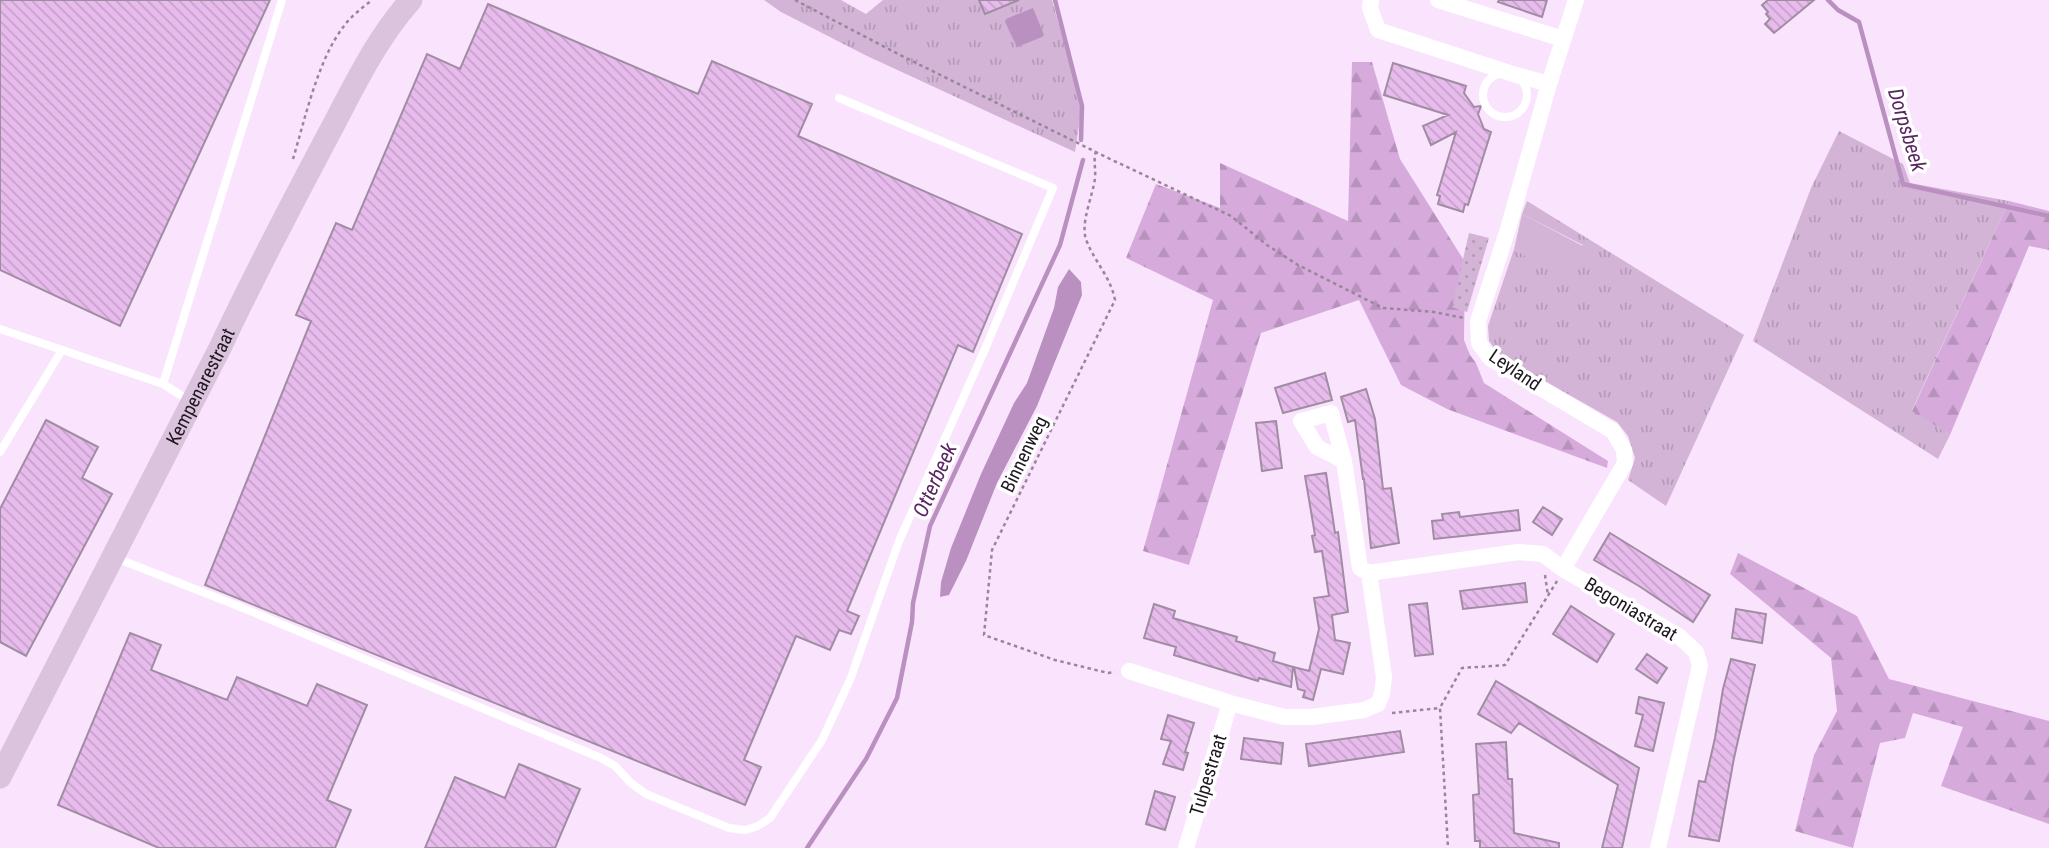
<svg xmlns="http://www.w3.org/2000/svg" width="2049" height="848" viewBox="0 0 2049 848" font-family="'Roboto Condensed',sans-serif">
  <style>
    .grass { fill: url(#grass-tufts) }
    .forest { fill: url(#forest-firs) }
    .park { fill: url(#park-dots) }
    .pitch { fill: #d3b4d7 }
    .water { fill: #ba90c0 }
    .lines { fill: none; stroke-linecap: round; stroke-linejoin: round }
    .stream { stroke: #ba90c0; stroke-width: 4.5 }
    .building { fill: url(#building-back-hatch); stroke: #a18da3; stroke-width: 2 }
    .path { stroke: #978799; stroke-width: 2.5; stroke-dasharray: 3.5 3.5; stroke-linecap: butt }
    .lane { stroke: #fff; stroke-width: 8 }
    .street { stroke: #fff; stroke-width: 16 }
    .secondary { stroke: #dbc3de; stroke-width: 23 }
    .labels { text-anchor: middle; dominant-baseline: central; stroke-width: 7; stroke-linejoin: round; paint-order: stroke }
    .street-label { font-size: 19px; fill: #1f1720; stroke: #fff }
    .water-label { font-size: 21px; font-style: italic; fill: #592661; stroke: #fff }
  </style>
  <defs>
    <pattern id="grass-tufts" width="24" height="20" patternUnits="userSpaceOnUse" patternTransform="scale(1.75)"><rect width="24" height="20" fill="#d3b4d7"/><path d="M3 7l-1-3M5 7V3M7 7l1-3M15 17l-1-3M17 17v-4M19 17l1-3" fill="none" stroke="#b59ab8"/></pattern>
    <pattern id="forest-firs" width="22" height="20" patternUnits="userSpaceOnUse" patternTransform="scale(1.75)"><rect width="22" height="20" fill="#d6abdc"/><path d="M5 1l3.5 6h-7zM16 11l3.5 6h-7z" fill="#b792bc"/></pattern>
    <pattern id="park-dots" width="8" height="8" patternUnits="userSpaceOnUse" patternTransform="scale(1.75)"><rect width="8" height="8" fill="#d3b4d7"/><path d="M2 2h.1M6 6h.1" fill="none" stroke="#b59ab8" stroke-width="1.8" stroke-linecap="round"/></pattern>
    <pattern id="building-back-hatch" width="6" height="6" patternUnits="userSpaceOnUse" patternTransform="scale(1.75)"><rect width="6" height="6" fill="#e7bced"/><path d="M-1 5l2 2M0 0l6 6M5-1l2 2" fill="none" stroke="#c6a1cb"/></pattern>
  </defs>
  <rect width="100%" height="100%" fill="#fae4fd"/>
  <path class="grass" d="M 764,0 L 841,0 L 866,14 L 883,0 L 1052,0 L 1082,106 L 1075,152 L 865,55 L 781,12 Z
    M 1839,131 L 1903,164 L 1910,183 L 2009,201 L 1912,410 L 1950,435 L 1938,459 L 1753,341 L 1811,188 Z
    M 1527,201 L 1744,335 L 1666,506 L 1628,480 L 1635,458 L 1628,436 L 1617,422 L 1499,355 L 1489,341 L 1488,326 L 1514,249 L 1564,278 L 1583,245 L 1522,214 Z"/>
  <path class="forest" d="M 1352,62 L 1372,62 L 1400,159 L 1465,262 L 1464,340 L 1470,355 L 1476,363 L 1484,383 L 1608,461 L 1607,468 L 1447,409 L 1401,385 L 1359,300 L 1261,333 L 1189,565 L 1143,551 L 1213,300 L 1126,258 L 1156,184 L 1220,208 L 1220,163 L 1348,221 Z
    M 2009,201 L 2049,211 L 2049,250 L 2029,246 L 1950,435 L 1912,411 Z
    M 1738,553 L 1857,616 L 1889,679 L 2049,721 L 2049,824 L 1941,786 L 1963,727 L 1913,713 L 1905,738 L 1880,743 L 1853,848 L 1795,831 L 1814,755 L 1837,711 L 1831,658 L 1730,574 Z"/>
  <path class="park" d="M 1469,233 L 1489,238 L 1467,312 L 1452,307 Z"/>
  <path class="pitch" d="M 1522,214 L 1583,246 L 1564,279 L 1514,249 Z"/>
  <path class="water" d="M 1033,8 L 1044,35 L 1042,37 L 1017,47 L 1005,22 L 1006,19 Z
    M 1069,269 L 1081,282 L 1082,295 L 1037,406 L 997,483 L 966,561 L 949,595 L 940,597 L 941,582 L 951,548 L 981,474 L 1014,403 L 1027,383 L 1054,308 L 1058,287 Z"/>
  <g class="lines">
    <path class="stream" d="M 1055,0 L 1082,106 L 1081,140
      M 1828,0 L 1838,10 L 1859,22 L 1903,184 L 2049,216
      M 807,848 L 866,759 L 897,698 L 912,622 L 913,603 L 930,526 L 1060,245 L 1083,160"/>
  </g>
  <path class="building" d="M 0,0 L 270,0 L 120,326 L 0,270 Z
    M 979,0 L 1019,0 L 985,14 Z
    M 1499,0 L 1547,0 L 1542,17 L 1498,2 Z
    M 1768,0 L 1814,0 L 1774,33 L 1765,24 L 1770,19 L 1766,14 L 1768,12 L 1762,5 Z
    M 488,4 L 698,94 L 712,61 L 812,104 L 798,136 L 1022,234 L 973,352 L 958,345 L 847,611 L 859,616 L 851,634 L 839,630 L 830,650 L 796,636 L 744,760 L 761,767 L 745,805 L 205,585 L 311,321 L 296,315 L 336,223 L 352,230 L 427,54 L 460,69 Z
    M 1393,63 L 1466,86 L 1464,93 L 1474,107 L 1481,106 L 1478,114 L 1484,129 L 1491,132 L 1468,205 L 1465,204 L 1463,212 L 1438,204 L 1440,196 L 1437,195 L 1456,132 L 1431,145 L 1423,126 L 1448,115 L 1384,95 Z
    M 1325,373 L 1332,400 L 1283,413 L 1275,388 Z
    M 1366,389 L 1375,419 L 1383,489 L 1391,488 L 1399,543 L 1371,548 L 1364,479 L 1363,479 L 1355,420 L 1348,422 L 1341,397 Z
    M 46,420 L 98,447 L 82,478 L 112,494 L 26,656 L 0,642 L 0,509 Z
    M 1276,421 L 1282,468 L 1262,471 L 1256,423 Z
    M 1326,473 L 1335,533 L 1338,532 L 1348,612 L 1332,615 L 1335,640 L 1350,643 L 1343,674 L 1321,669 L 1313,700 L 1303,697 L 1305,691 L 1298,689 L 1294,667 L 1309,671 L 1319,629 L 1314,598 L 1329,596 L 1322,551 L 1315,552 L 1312,536 L 1315,535 L 1305,476 Z
    M 1543,507 L 1562,519 L 1552,535 L 1533,522 Z
    M 1518,510 L 1520,530 L 1434,539 L 1432,521 L 1443,520 L 1442,514 L 1459,512 L 1460,517 Z
    M 1610,533 L 1710,595 L 1693,622 L 1639,586 L 1594,560 Z
    M 1525,583 L 1527,602 L 1463,609 L 1460,591 Z
    M 1427,603 L 1433,654 L 1415,656 L 1409,605 Z
    M 1154,604 L 1175,611 L 1173,618 L 1237,637 L 1236,641 L 1275,653 L 1273,661 L 1293,667 L 1291,687 L 1259,678 L 1258,681 L 1174,655 L 1176,647 L 1144,638 Z
    M 1571,606 L 1614,634 L 1597,662 L 1553,634 Z
    M 1736,609 L 1766,614 L 1762,643 L 1732,638 Z
    M 130,633 L 161,645 L 151,670 L 227,700 L 237,677 L 307,706 L 317,684 L 367,705 L 327,800 L 351,810 L 335,848 L 159,848 L 58,805 Z
    M 1647,654 L 1667,668 L 1657,683 L 1636,669 Z
    M 1731,659 L 1755,665 L 1734,758 L 1719,841 L 1689,836 L 1699,781 L 1705,782 L 1715,738 L 1723,689 Z
    M 1496,681 L 1639,768 L 1622,848 L 1602,848 L 1618,785 L 1519,723 L 1511,733 L 1478,714 Z
    M 1639,697 L 1664,703 L 1653,751 L 1635,746 L 1643,715 L 1636,713 Z
    M 1168,715 L 1194,723 L 1185,752 L 1188,753 L 1183,770 L 1163,764 L 1171,741 L 1161,739 Z
    M 1400,731 L 1404,752 L 1309,766 L 1306,744 Z
    M 1244,738 L 1283,743 L 1281,764 L 1241,759 Z
    M 1506,742 L 1508,779 L 1512,779 L 1514,833 L 1559,843 L 1559,848 L 1480,848 L 1480,841 L 1475,841 L 1473,795 L 1479,794 L 1476,744 Z
    M 519,764 L 580,789 L 555,848 L 425,848 L 455,777 L 505,798 Z
    M 1155,791 L 1175,797 L 1165,830 L 1146,824 Z"/>
  <g class="lines">
    <path class="path" d="M 795,0 L 900,55 L 1110,159 L 1231,216 L 1267,245 L 1298,265 L 1383,308 L 1434,312 L 1464,318
      M 1096,151 C 1093,161 1096,168 1095,178 C 1093,196 1079,225 1087,242 C 1095,262 1111,278 1115,300 L 992,550 L 984,635 L 1055,660 L 1108,673 L 1115,672
      M 293,159 C 305,119 318,59 344,26 C 351,16 362,8 372,0
      M 1545,575 L 1548,596
      M 1441,706 L 1462,668 L 1505,665 L 1557,581
      M 1392,713 L 1440,708 L 1448,848"/>
    <path class="lane" d="M1483 95a22 22 0 1 1 44 0a22 22 0 1 1-44 0Z
      M 0,329 L 163,384 L 282,0
      M 163,384 L 190,401
      M 0,452 L 62,350
      M 116,558 L 238,606 L 601,758 L 615,766 L 631,783 L 646,794 L 729,828 L 745,830 L 758,826 L 770,818 L 822,740 L 850,680 L 899,541 L 985,349 L 1053,188 L 839,98"/>
    <path class="street" d="M 1371,0 L 1370,8 L 1378,30 L 1513,74 L 1549,84
      M 1438,0 L 1563,39
      M 1344,461 L 1317,447 L 1301,421 L 1331,413 L 1344,461 L 1360,568 L 1369,573
      M 1563,569 L 1625,463 L 1624,450 L 1613,431 L 1490,358 L 1479,343 L 1478,321 L 1508,229 L 1549,84 L 1576,0
      M 1129,671 L 1230,703 L 1284,717 L 1312,717 L 1364,710 L 1378,704 L 1382,694 L 1384,677 L 1369,573 L 1518,552 L 1543,554 L 1563,569 L 1680,637 L 1696,652 L 1700,666 L 1658,848
      M 1186,848 L 1230,703"/>
    <path class="secondary" id="s1" d="M 0,777 L 221,346 C 253,277 289,209 325,141 C 351,93 374,41 411,0"/>
  </g>
  <g class="labels">
    <g class="street-label">
      <text transform="translate(1515 370) rotate(34)">Leyland</text>
      <text stroke="none"><textPath href="#s1" startOffset="439">Kempenarestraat</textPath></text>
      <text transform="translate(1024 454) rotate(-64)">Binnenweg</text>
      <text transform="translate(1631 609) rotate(31)">Begoniastraat</text>
      <text transform="translate(1208 775) rotate(-73)">Tulpestraat</text>
    </g>
    <g class="water-label">
      <text transform="translate(1907 130) rotate(73)">Dorpsbeek</text>
      <text transform="translate(935 480) rotate(-66)">Otterbeek</text>
    </g>
  </g>
</svg>
